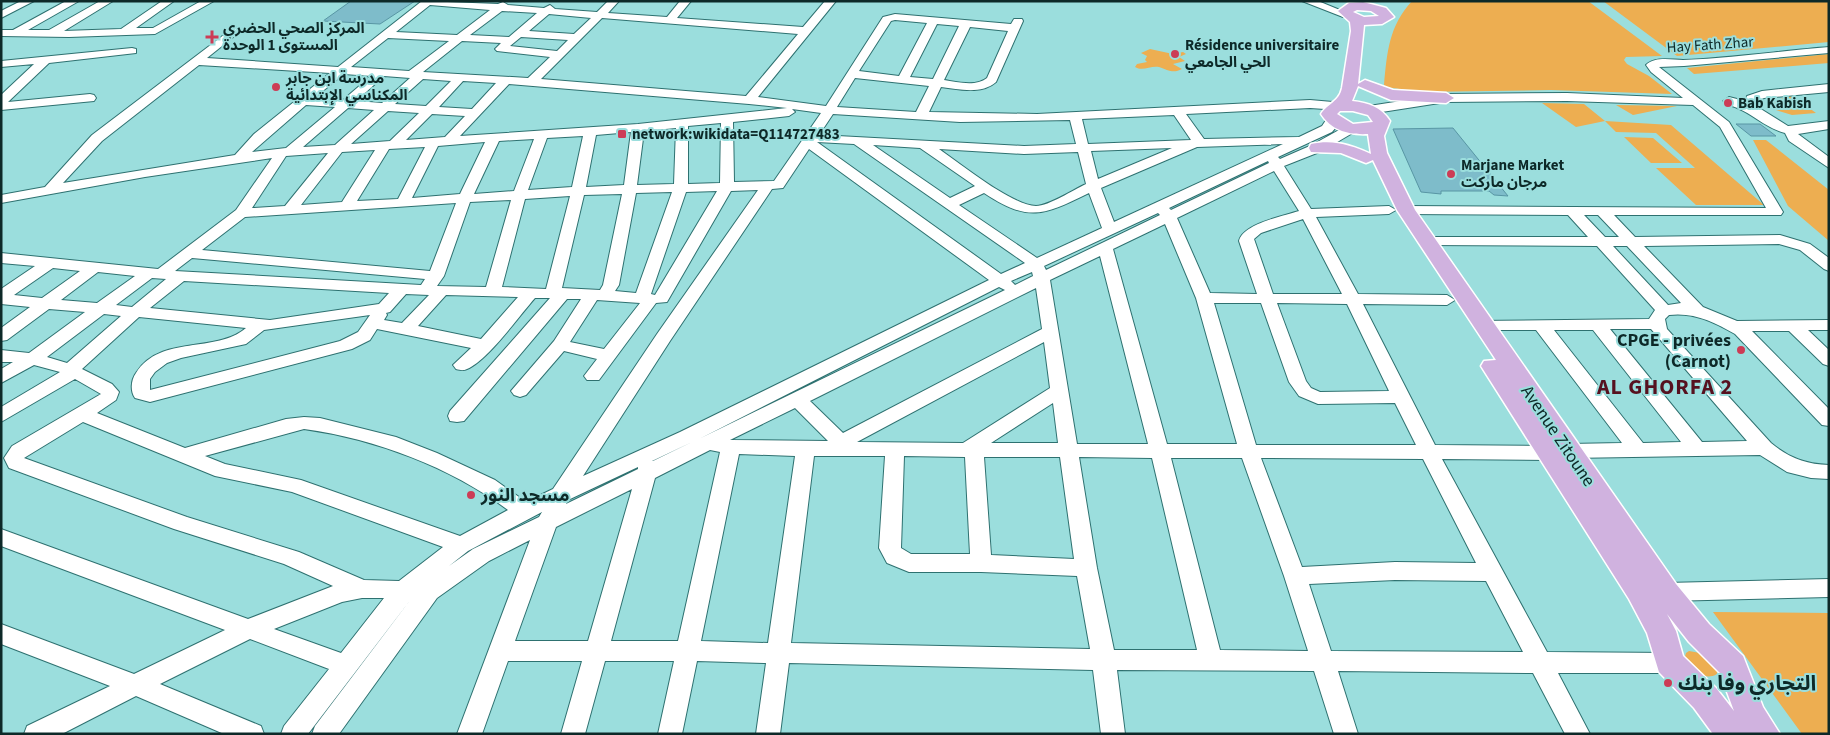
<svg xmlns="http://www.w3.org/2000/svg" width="1830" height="735" viewBox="0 0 1830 735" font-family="'Source Sans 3','Noto Sans Arabic',sans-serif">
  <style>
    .green { fill: #edae51 }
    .building { fill: #7ebcca; stroke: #5896a4 }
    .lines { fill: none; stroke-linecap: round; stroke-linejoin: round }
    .minor-casing { stroke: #2e7170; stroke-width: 2 }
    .major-casing { stroke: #fff; stroke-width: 3 }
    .minor { fill: #fff; fill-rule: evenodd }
    .major { fill: #d0b2df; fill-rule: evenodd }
    .poi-dot { fill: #cc3c56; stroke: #9bdedd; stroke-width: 2 }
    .labels { text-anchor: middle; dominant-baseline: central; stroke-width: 4; stroke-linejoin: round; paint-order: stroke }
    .far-poi-label { font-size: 15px; font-weight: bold; fill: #0d2928; stroke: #9bdedd; text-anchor: start }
    .far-street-label { font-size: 15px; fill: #0d2928; stroke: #9bdedd }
    .poi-label { font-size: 18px; font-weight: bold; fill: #0d2928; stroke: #9bdedd; text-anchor: end }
    .street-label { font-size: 18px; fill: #0d2928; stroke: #9bdedd }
    .near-poi-label { font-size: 21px; font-weight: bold; fill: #0d2928; stroke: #9bdedd; text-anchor: start }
    .district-label { font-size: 22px; font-weight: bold; letter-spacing: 1px; fill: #56111f; stroke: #9bdedd }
  </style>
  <rect width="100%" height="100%" fill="#9bdedd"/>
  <path class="green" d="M 1412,1 L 1588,1 L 1662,56 L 1626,57 L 1624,60 L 1627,64 L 1649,76 L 1672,94 L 1551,90 L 1420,92 L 1386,87 L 1384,85 C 1387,52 1389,26 1412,1 Z
    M 1603,1 L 1829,1 L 1829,42 L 1677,56 Z
    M 1150,49 L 1173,54 L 1183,52 L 1186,54 L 1179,57 L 1185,61 L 1173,64 L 1182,69 C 1173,74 1168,70 1159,67 C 1151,65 1143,72 1135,67 L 1137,64 L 1147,62 L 1145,60 L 1147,56 L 1141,53 Z
    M 1829,54 L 1829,63 L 1694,74 L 1687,68 Z
    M 1793,96 L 1816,113 L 1792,115 L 1776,110 L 1770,101 Z
    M 1542,103 L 1584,104 L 1605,121 L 1671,125 L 1764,205 L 1696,205 L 1656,168 L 1695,168 L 1656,133 L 1616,132 L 1605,121 L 1576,127 Z
    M 1616,105 L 1677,106 L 1633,115 Z
    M 1624,137 L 1653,138 L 1682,163 L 1651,163 Z
    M 1753,140 L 1766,140 L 1829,190 L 1829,241 L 1788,206 Z
    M 1713,612 L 1829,613 L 1829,734 L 1802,734 Z
    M 1689,651 L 1700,653 L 1718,668 L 1717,674 C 1703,682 1694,669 1684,660 L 1686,653 Z"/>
  <path class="building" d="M 351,1 L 415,1 L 380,24 L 323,21 Z
    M 1736,124 L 1760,124 L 1776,136 L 1751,136 Z
    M 1453,128 L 1508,196 L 1494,195 L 1489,191 L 1441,191 L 1441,194 L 1421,192 L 1393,129 Z"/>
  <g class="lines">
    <defs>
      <path id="minor" d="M 21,1 L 34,1 L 1,18 L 1,11 Z
        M 66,1 L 79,1 L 28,30 L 49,30 L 100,1 L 113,1 L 64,31 L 121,29 L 162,1 L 174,1 L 136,28 L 153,28 L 201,1 L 214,1 L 155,34 L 69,37 L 1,36 L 1,30 L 13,30 Z
        M 422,1 L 498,4 L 503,2 L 508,5 L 544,8 L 550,5 L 555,9 L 597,12 L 608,1 L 619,1 L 608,13 L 667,17 L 680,1 L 691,1 L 677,18 L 803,27 L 825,1 L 836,1 L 758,97 L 826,106 L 883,17 L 895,14 L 1011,24 L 1014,19 L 1022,19 L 1023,21 L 996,82 C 981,95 959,89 941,87 L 929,112 L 1037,114 L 1310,100 L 1344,103 L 1346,106 L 1340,110 L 1310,108 L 1186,114 L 1204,139 L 1299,137 L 1322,126 L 1328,117 L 1336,117 L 1337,126 L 1332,132 L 1278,157 L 1280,159 L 1312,145 L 1348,125 L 1356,125 L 1358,128 L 1356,131 L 1322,151 L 1284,166 L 1311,209 L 1389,206 L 1396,210 L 1389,214 L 1316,217 L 1358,294 L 1447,295 L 1455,300 L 1447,305 L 1363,304 L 1435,445 L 1551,446 L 1559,451 L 1562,446 L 1569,444 L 1622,443 L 1536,330 L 1482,330 L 1476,329 L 1474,325 L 1476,321 L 1649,319 L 1655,310 L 1597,246 L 1425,245 L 1418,241 L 1425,237 L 1588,237 L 1568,215 L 1406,214 L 1399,210 L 1406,206 L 1766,208 L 1720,127 L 1693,105 L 1567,101 L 1446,102 L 1369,114 L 1363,110 L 1369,106 L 1446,94 L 1567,93 L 1683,98 L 1651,72 L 1646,65 C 1655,56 1672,60 1683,60 C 1732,58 1780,51 1829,47 L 1829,53 L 1684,66 L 1659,67 L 1729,122 L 1783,212 L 1781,215 L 1614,215 L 1635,237 L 1780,235 L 1810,244 L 1829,258 L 1829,271 L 1824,269 L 1800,250 L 1779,244 L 1644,246 L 1703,307 L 1737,321 L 1829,320 L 1829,330 L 1808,330 L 1829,350 L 1829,366 L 1823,364 L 1789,331 L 1752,331 L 1829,409 L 1829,426 L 1822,425 L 1735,334 C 1714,322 1694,312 1669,315 L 1665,319 L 1667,329 L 1771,443 C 1789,458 1805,464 1829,465 L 1829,479 L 1811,478 L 1787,472 L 1760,455 L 1569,458 L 1561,453 L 1558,458 L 1551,460 L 1442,459 L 1547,652 L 1670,653 L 1678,656 L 1682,663 L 1678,670 L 1670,673 L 1558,673 L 1590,734 L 1565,734 L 1533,673 L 1338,671 L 1358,734 L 1334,734 L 1314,671 L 1117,670 L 1125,734 L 1101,734 L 1093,670 L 789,663 L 780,734 L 756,734 L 766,663 L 697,661 L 682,734 L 658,734 L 674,661 L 605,661 L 585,734 L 561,734 L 582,661 L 508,661 L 482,734 L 457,734 L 530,540 L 489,561 L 437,598 L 339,734 L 312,734 L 315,726 L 411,599 L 308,734 L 281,734 L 284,726 L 329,669 L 250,639 L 160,684 L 261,726 L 264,734 L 224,734 L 136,696 L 62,734 L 24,734 L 27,726 L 110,686 L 1,644 L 1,624 L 134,674 L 225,630 L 1,546 L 1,529 L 248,619 L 333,586 L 284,564 L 174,529 L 9,468 L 4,458 L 12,446 L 101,394 L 75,379 L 1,422 L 1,407 L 60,372 L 34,365 L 1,383 L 1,369 L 13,362 L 1,362 L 1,350 L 29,353 L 85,312 L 49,309 L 7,340 L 1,341 L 1,328 L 30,307 L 1,304 L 1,289 L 35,266 L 1,263 L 1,253 L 158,269 L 236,210 L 272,158 L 145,177 L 1,203 L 1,195 L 45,187 L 92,135 L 233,28 L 237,27 L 242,30 L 207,58 L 338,67 ZM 430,5 L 490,10 L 457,35 L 396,32 ZM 502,11 L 537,13 L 509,37 L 470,35 ZM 549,14 L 591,18 L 574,34 L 529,31 ZM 602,18 L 798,34 L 746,96 L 541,79 ZM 895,20 L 927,23 L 899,76 L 859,71 L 891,21 ZM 937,24 L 959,26 L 933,79 L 910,77 ZM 970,27 L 1008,31 L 987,78 C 976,87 957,82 944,80 ZM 521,37 L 568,40 L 557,51 L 510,46 ZM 388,38 L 449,41 L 409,71 L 351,67 ZM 462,41 L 501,43 L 495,49 L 497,51 L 550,57 L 528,78 L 423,72 ZM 199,65 L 330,73 L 254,134 L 235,155 L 63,183 L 102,141 ZM 344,74 L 371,76 L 343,100 L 314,98 ZM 384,76 L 410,78 L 382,103 L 356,101 ZM 855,78 L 929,86 L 916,112 L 837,107 ZM 423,79 L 451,81 L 426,106 L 395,104 ZM 463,81 L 496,83 L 472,109 L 439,107 ZM 509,84 L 749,104 L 787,108 L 638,124 L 460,136 ZM 306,105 L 335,107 L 286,148 L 252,152 ZM 348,108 L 374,110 L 335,145 L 303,147 ZM 792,109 L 821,113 L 774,181 L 734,182 L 733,122 L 789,116 L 795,112 ZM 388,111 L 419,113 L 390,141 L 351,144 ZM 432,114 L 465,116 L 445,137 L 406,140 ZM 833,114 L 960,122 L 1070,120 L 1076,144 L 1024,146 L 819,135 ZM 1174,115 L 1191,140 L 1088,144 L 1082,119 ZM 721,123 L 720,183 L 688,184 L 688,126 ZM 676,128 L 674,184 L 637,185 L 644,131 ZM 631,132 L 624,185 L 586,187 L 596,135 ZM 583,136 L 572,187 L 528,190 L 547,138 ZM 534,139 L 514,191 L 474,194 L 499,141 ZM 485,142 L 460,194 L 412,198 L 438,146 ZM 817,142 L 854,144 L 1025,263 L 1001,274 ZM 1283,144 L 1114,222 L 1101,188 L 1197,147 ZM 873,145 L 920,148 L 975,186 L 950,198 ZM 425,147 L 398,199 L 357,201 L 389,149 ZM 1172,148 L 1098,179 L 1091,151 ZM 809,149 L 989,280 L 680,432 L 583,476 L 670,341 L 772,189 L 783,188 ZM 939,149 L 1024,154 L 1078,152 L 1086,184 C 1073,190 1049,206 1036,206 C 1011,205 961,164 939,149 ZM 375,150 L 342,202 L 301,205 L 342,152 ZM 328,153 L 285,206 L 252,208 L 286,156 ZM 1268,161 L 1269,163 L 1171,210 L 1169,208 ZM 1274,171 L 1299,211 C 1283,216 1243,224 1239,241 L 1257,294 L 1210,293 L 1177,218 ZM 758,190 L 657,334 L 553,489 L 526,502 L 495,480 L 437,453 L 396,437 L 320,418 L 304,417 L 286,419 L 185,448 L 97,413 L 116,400 L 119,392 L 112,384 L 82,369 L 139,317 L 246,328 C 216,354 161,334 136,373 C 131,380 130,391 135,398 L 150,402 L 352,349 L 370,340 L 377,329 L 471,348 L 453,365 L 456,369 C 460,370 463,371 467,369 C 488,360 519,316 535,298 L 550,298 L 450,411 L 448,416 L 450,421 L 457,422 L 464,421 L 567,299 L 581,299 L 554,341 L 511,391 L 514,395 L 520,397 L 526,395 L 564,351 L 597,359 L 584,376 L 587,380 L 599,380 L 656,303 L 667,302 L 731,191 ZM 717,191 L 655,295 L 651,294 L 686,192 ZM 672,192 L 636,293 L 615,291 L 619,285 L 636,193 ZM 984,193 C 1029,223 1044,215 1089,193 L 1102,228 L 1037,258 L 959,205 ZM 622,194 L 603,285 L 600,290 L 562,288 L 584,195 ZM 570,196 L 546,289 L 502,287 L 525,199 ZM 511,200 L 486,287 L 437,286 L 444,276 L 470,202 ZM 456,203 L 430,271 L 202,250 L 245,217 ZM 1158,213 L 1160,215 L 1046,270 L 1044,266 ZM 1584,215 L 1598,215 L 1619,237 L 1605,237 ZM 1303,219 L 1342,294 L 1273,294 L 1254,239 L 1261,233 ZM 1165,224 L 1196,298 L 1237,444 L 1167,444 L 1113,249 ZM 1613,246 L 1627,246 L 1681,303 L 1668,305 ZM 1100,256 L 1148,444 L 1077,444 L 1050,280 ZM 192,258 L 425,279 L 421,285 L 175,271 ZM 53,268 L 80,271 L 42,298 L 14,295 ZM 98,272 L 135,276 L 97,303 L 61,300 ZM 1032,272 L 1033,276 L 1015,285 L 1011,281 ZM 152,278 L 166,279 L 132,307 L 116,305 ZM 184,281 L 389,293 L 379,304 L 270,320 L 150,308 ZM 999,287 L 1005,290 L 701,438 ZM 1036,288 L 1042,329 L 843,433 L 810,401 ZM 406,294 L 429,295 L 402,323 L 384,320 L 387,315 L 386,313 L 390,312 ZM 446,295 L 518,297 L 481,339 L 418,326 ZM 597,300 L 640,303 L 604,349 L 570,342 ZM 1214,303 L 1261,303 L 1289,382 L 1299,396 L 1318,404 L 1395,403 L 1416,445 L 1256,445 ZM 1277,303 L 1347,304 L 1389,391 L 1320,392 L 1311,388 L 1306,381 ZM 104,314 L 121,316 L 67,363 L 47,357 ZM 370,315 L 358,332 L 340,341 L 150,390 L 150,379 L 155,372 L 167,363 L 181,358 L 246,344 L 264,330 ZM 1610,329 L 1651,329 L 1747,441 L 1702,442 ZM 1554,330 L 1593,330 L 1681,442 L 1643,443 ZM 1044,342 L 1050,388 L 963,443 L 857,442 ZM 1053,403 L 1058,443 L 991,443 ZM 795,408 L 828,441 L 730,440 ZM 83,422 L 215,476 L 292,492 L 443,547 L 399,581 L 364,580 L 299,552 L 187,517 L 24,458 ZM 304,429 C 376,439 450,467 508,510 L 460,536 L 301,480 L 225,464 L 205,456 ZM 692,442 L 653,461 L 652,461 ZM 710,450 L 720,452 L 678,641 L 611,641 L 655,478 ZM 739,454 L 795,456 L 768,643 L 701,641 ZM 814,456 L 885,456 L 879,548 L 887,563 L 909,572 L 981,572 L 1077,576 L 1090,649 L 791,643 ZM 904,456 L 965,457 L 970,554 L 911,554 L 901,548 ZM 984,457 L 1060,457 L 1074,559 L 991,555 ZM 1079,457 L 1152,458 L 1197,650 L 1114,650 L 1097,568 ZM 1171,458 L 1242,458 L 1284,576 L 1308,651 L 1220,650 ZM 1261,458 L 1423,459 L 1476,563 L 1395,562 L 1302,567 ZM 638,467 L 638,469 L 566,504 L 568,500 ZM 632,489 L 588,641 L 515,641 L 556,527 ZM 542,512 L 539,517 L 473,549 L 449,566 L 468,551 ZM 1395,580 L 1486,581 L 1523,652 L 1331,651 L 1309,584 ZM 362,598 L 384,598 L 341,653 L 274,629 L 342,602 Z
        M 1302,1 L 1318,1 L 1352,15 L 1351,17 L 1343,17 Z
        M 132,48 L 136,49 L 136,53 L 49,63 L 8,102 L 90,94 L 94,95 L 96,98 L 94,101 L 1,110 L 1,95 L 34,64 L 1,67 L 1,61 Z
        M 1829,84 L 1829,92 L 1764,98 L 1757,101 L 1756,106 L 1788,126 L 1829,121 L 1829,129 L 1798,134 L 1829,157 L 1829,168 L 1789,141 L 1785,133 C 1762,127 1751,110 1725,104 L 1723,101 L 1729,97 L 1745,101 L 1747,96 L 1762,91 Z
        M 1829,579 L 1829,597 L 1666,601 L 1658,598 L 1655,592 L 1658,586 L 1666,583 Z"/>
      <path id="major" d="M 1363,2 L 1386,8 L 1394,17 L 1382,24 L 1364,25 L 1358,84 L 1365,80 L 1393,90 L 1446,93 L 1454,98 L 1446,103 L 1391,100 L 1358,86 L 1352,101 C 1369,103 1381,107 1390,121 L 1384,136 L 1387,153 L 1415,210 L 1676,584 L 1709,624 L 1743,656 L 1763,707 L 1780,734 L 1713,734 L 1694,708 L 1659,672 L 1647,633 L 1629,599 L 1481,366 L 1484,361 L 1496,360 L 1397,210 L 1373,160 L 1366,163 L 1341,153 L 1311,152 L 1309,148 L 1311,144 C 1333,139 1351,145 1371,154 L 1368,134 C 1349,135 1332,131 1321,114 C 1328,103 1339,102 1342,88 L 1351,31 L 1350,22 L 1338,11 L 1349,3 ZM 1357,10 L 1371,11 L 1379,16 L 1364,17 L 1353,12 ZM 1353,111 L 1368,115 L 1373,122 L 1353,124 L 1337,114 L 1340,111 ZM 1667,614 L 1689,642 L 1720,673 L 1734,711 L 1716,688 L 1683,656 L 1676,631 Z"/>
    </defs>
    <use href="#minor" class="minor-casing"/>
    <use href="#major" class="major-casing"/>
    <use href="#minor" class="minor"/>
    <use href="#major" class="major"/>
  </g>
  <g class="poi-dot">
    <path d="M209.5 29.5h5v5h5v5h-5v5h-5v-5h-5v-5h5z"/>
    <circle cx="1175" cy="54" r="5"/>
    <circle cx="276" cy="87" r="5"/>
    <circle cx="1728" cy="103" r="5"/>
    <rect x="617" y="129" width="10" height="10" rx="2.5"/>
    <circle cx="1451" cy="174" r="5"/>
    <circle cx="1741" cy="350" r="5"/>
    <circle cx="471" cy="495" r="5"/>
    <circle cx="1668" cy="683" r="5"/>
  </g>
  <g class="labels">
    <g class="far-poi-label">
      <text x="223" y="28">المركز الصحي الحضري<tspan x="223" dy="17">المستوى 1 الوحدة</tspan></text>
      <text x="1185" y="45">Résidence universitaire<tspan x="1185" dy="17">الحي الجامعي</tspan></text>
      <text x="286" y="78">مدرسة ابن جابر<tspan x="286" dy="17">المكناسي الإبتدائية</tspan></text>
      <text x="1738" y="103">Bab Kabish</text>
      <text x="632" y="134">network:wikidata=Q114727483</text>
      <text x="1461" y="165">Marjane Market<tspan x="1461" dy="17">مرجان ماركت</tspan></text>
    </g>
    <g class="far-street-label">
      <text transform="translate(1710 45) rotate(-4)">Hay Fath Zhar</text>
    </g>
    <g class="poi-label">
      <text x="1731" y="340">CPGE - privées<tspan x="1731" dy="21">(Carnot)</tspan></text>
      <text x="481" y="495" text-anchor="start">مسجد النور</text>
    </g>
    <g class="street-label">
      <text transform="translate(1558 436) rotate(56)">Avenue Zitoune</text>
    </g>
    <g class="near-poi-label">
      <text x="1678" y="683">التجاري وفا بنك</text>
    </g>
    <g class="district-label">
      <text x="1665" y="387">AL GHORFA 2</text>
    </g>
  </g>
  <rect width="1830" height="735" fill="none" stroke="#0d2928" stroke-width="5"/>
</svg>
